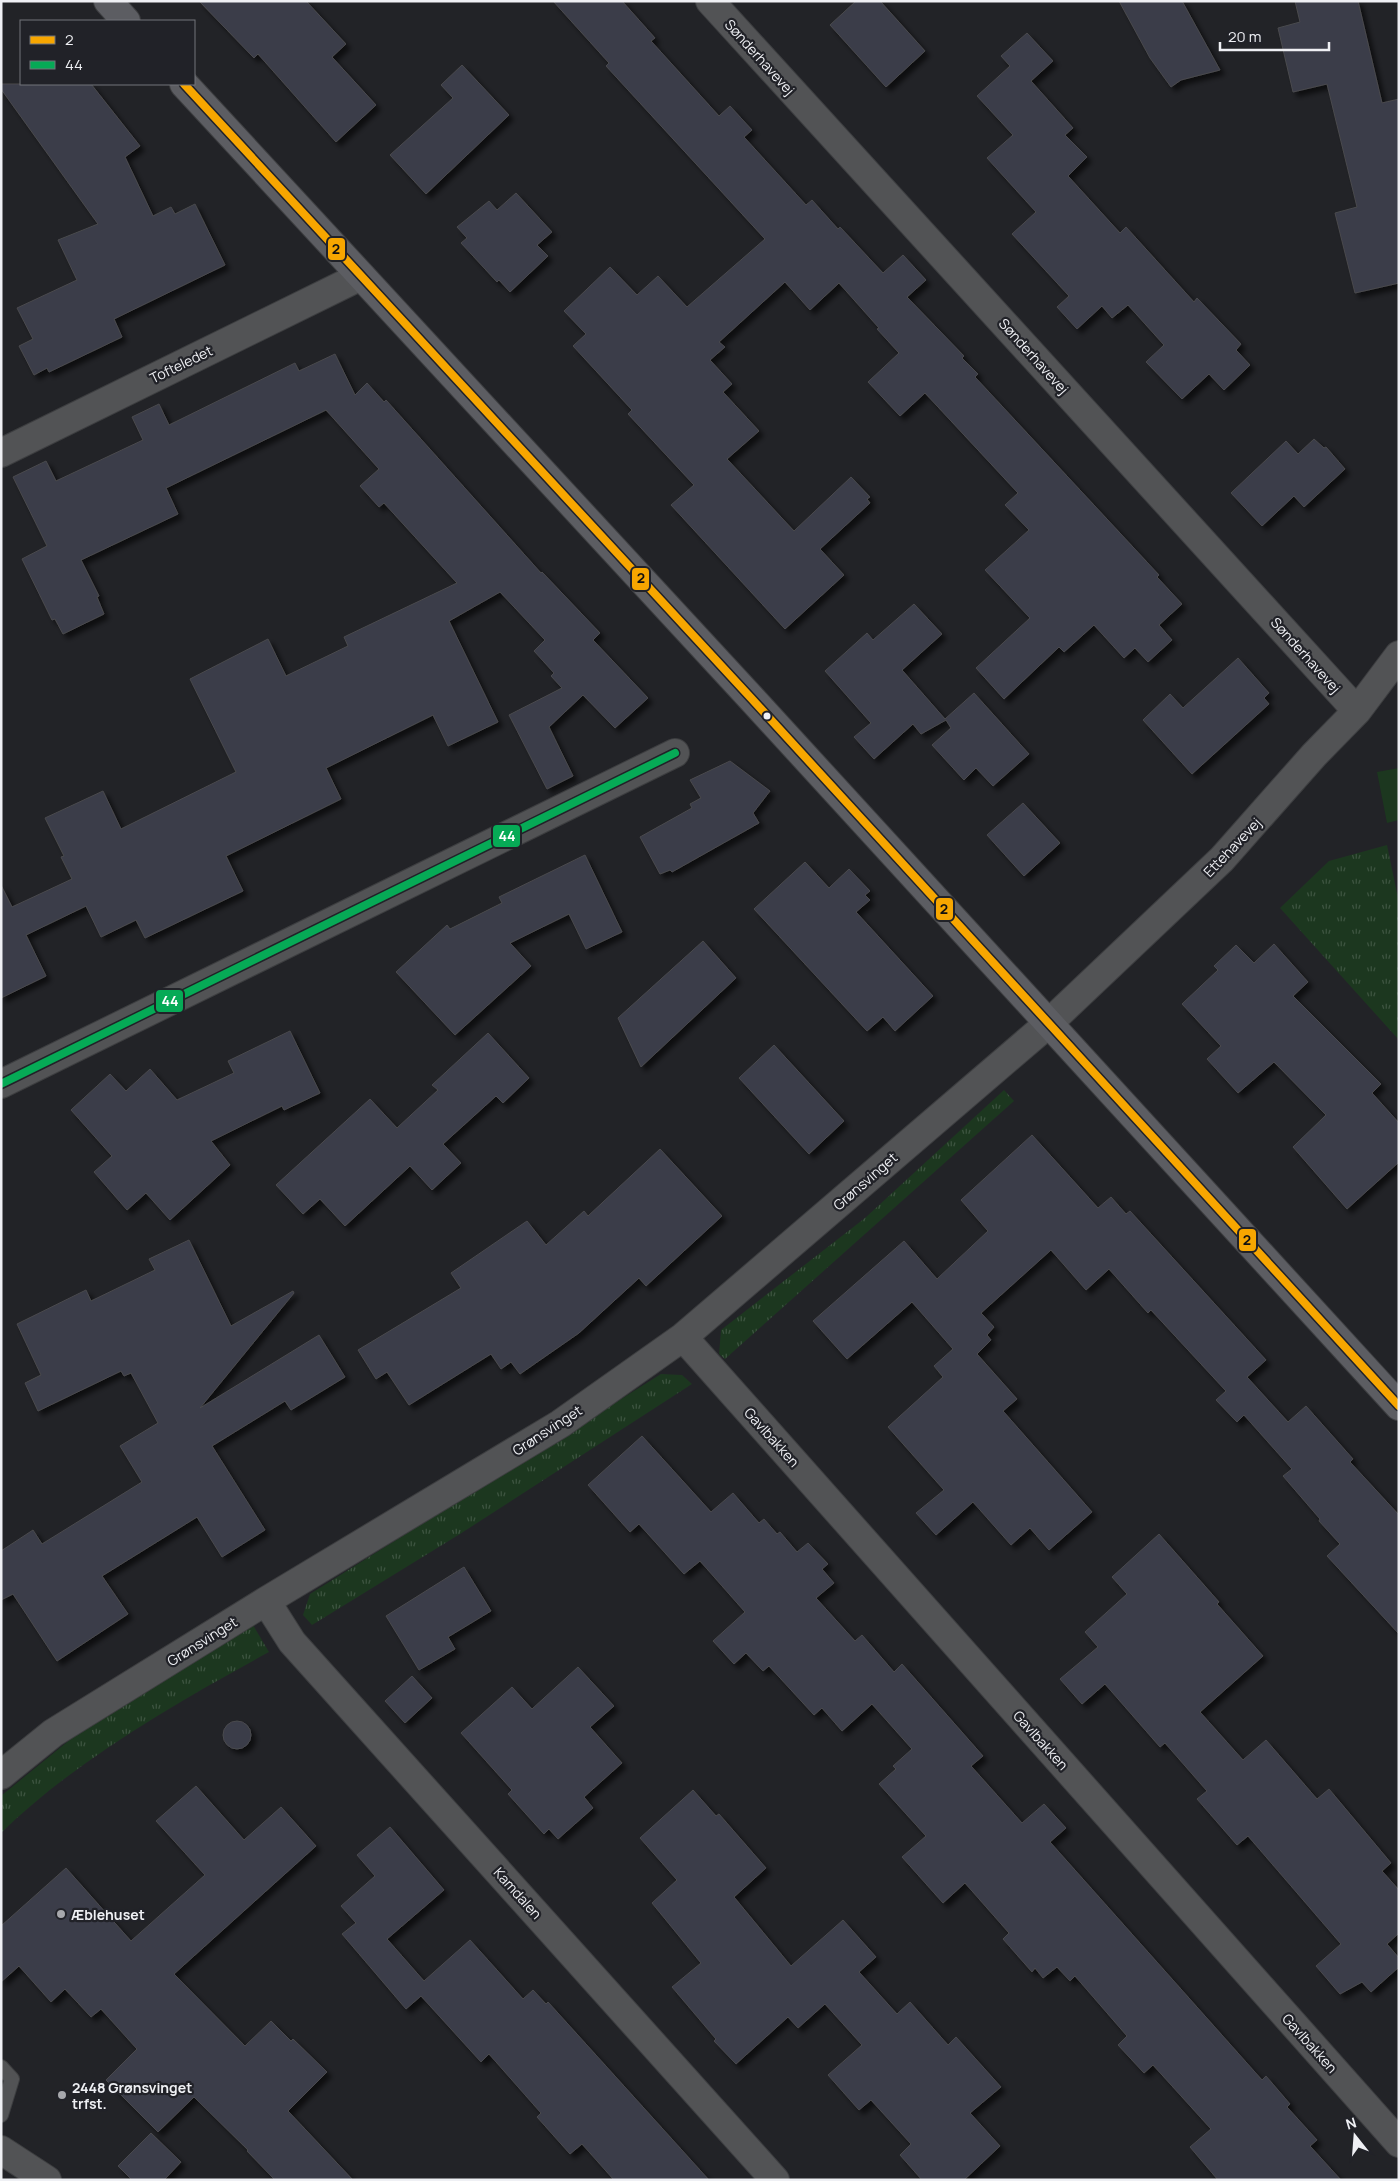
<svg xmlns="http://www.w3.org/2000/svg" width="1400" height="2181" viewBox="0 0 1400 2181" font-family="Manrope,sans-serif">
  <style>
    .grass { fill: url(#grass-tufts) }
    .pitch { fill: #1c371f }
    .building { fill: #3a3c4a; stroke: #4a4a4d; filter: url(#shadow) }
    .lines { fill: none; stroke-linecap: round; stroke-linejoin: round }
    .lane-casing { stroke: #3d3e40; stroke-width: 16 }
    .street-casing { stroke: #3d3e40; stroke-width: 30 }
    .secondary-casing { stroke: #3d3e40; stroke-width: 30 }
    .lane { stroke: #525355; stroke-width: 14 }
    .street { stroke: #525355; stroke-width: 28 }
    .secondary { stroke: #5c5d62; stroke-width: 28 }
    .bus-1-casing { stroke: #212228; stroke-width: 11 }
    .bus-2-casing { stroke: #212228; stroke-width: 11 }
    .bus-1 { stroke: #f7a600; stroke-width: 8 }
    .bus-2 { stroke: #06aa56; stroke-width: 8 }
    .bus-dot { fill: #eff0f4; stroke: #212228; stroke-width: 2 }
    .poi-dot { fill: #a7a8ac; stroke: #212228; stroke-width: 2 }
    .labels { text-anchor: middle; dominant-baseline: central; stroke-width: 4.5; stroke-linejoin: round; paint-order: stroke }
    .street-label { font-size: 14px; fill: #eff0f4; stroke: #212228 }
    .poi-label { font-size: 14px; font-weight: bold; fill: #eff0f4; stroke: #212228; text-anchor: start }
    .line-badge { stroke: #212228; stroke-width: 2 }
    .badge-label { font-size: 14px; text-anchor: middle; font-weight: bold; fill: #fff }
    .pale-badge-label { font-size: 14px; text-anchor: middle; font-weight: bold; fill: #111 }
  </style>
  <defs>
    <pattern id="grass-tufts" width="24" height="20" patternUnits="userSpaceOnUse" patternTransform="scale(1.25)"><rect width="24" height="20" fill="#1c371f"/><path d="M3 7l-1-3M5 7V3M7 7l1-3M15 17l-1-3M17 17v-4M19 17l1-3" fill="none" stroke="#3d5440"/></pattern>
    <filter id="shadow"><feDropShadow dx="4.5" dy="4.5" stdDeviation="2.5" flood-color="#0009"/></filter>
  </defs>
  <rect width="100%" height="100%" fill="#222327"/>
  <path class="grass" d="M 1387,845 L 1399,903 L 1399,1040 L 1280,908 L 1329,861 Z
    M 1004,1090 L 1014,1101 L 725,1359 L 719,1354 L 721,1330 L 865,1218 Z
    M 661,1374 L 682,1375 L 692,1384 L 460,1534 L 312,1625 L 303,1615 L 310,1594 Z
    M 253,1625 L 269,1652 C 176,1703 77,1759 1,1833 L 1,1796 L 77,1734 Z"/>
  <path class="pitch" d="M 1399,768 L 1399,820 L 1387,823 L 1377,772 Z"/>
  <path class="building" d="M 199,1 L 306,1 L 346,44 L 332,57 L 376,105 L 336,142 L 258,54 L 254,58 Z
    M 553,1 L 622,1 L 655,38 L 651,41 L 719,116 L 730,106 L 752,130 L 744,137 L 806,205 L 812,200 L 838,229 L 840,227 L 883,273 L 903,255 L 926,280 L 907,297 L 964,356 L 962,358 L 978,374 L 975,377 L 1159,575 L 1157,577 L 1182,604 L 1159,625 L 1172,640 L 1148,662 L 1135,648 L 1124,658 L 1094,625 L 1064,652 L 1059,647 L 1004,699 L 976,668 L 1030,618 L 985,570 L 1029,530 L 1005,505 L 1018,493 L 925,393 L 900,416 L 868,382 L 899,353 L 877,329 L 879,328 L 839,283 L 810,310 L 785,282 L 719,342 L 725,347 L 710,360 L 732,384 L 723,392 L 759,431 L 727,459 L 794,531 L 851,477 L 870,497 L 867,499 L 870,503 L 820,549 L 844,575 L 785,629 L 671,505 L 694,485 L 628,414 L 632,410 L 573,346 L 586,334 L 564,311 L 610,267 L 637,295 L 658,276 L 687,307 L 765,239 L 606,66 L 609,63 Z
    M 856,1 L 880,1 L 925,51 L 886,87 L 830,25 Z
    M 1119,1 L 1182,1 L 1220,70 L 1181,80 L 1171,87 L 1150,58 Z
    M 1295,1 L 1358,1 L 1382,103 L 1399,99 L 1399,283 L 1355,293 L 1335,213 L 1357,207 L 1327,84 L 1293,92 L 1278,28 L 1300,22 Z
    M 1027,33 L 1053,61 L 1031,81 L 1073,128 L 1065,135 L 1087,157 L 1068,176 L 1120,233 L 1126,227 L 1194,302 L 1197,298 L 1241,344 L 1236,350 L 1250,365 L 1224,390 L 1209,374 L 1182,399 L 1146,362 L 1164,345 L 1128,305 L 1112,318 L 1102,306 L 1077,329 L 1057,307 L 1069,296 L 1012,234 L 1036,212 L 987,158 L 1013,135 L 977,96 L 1010,66 L 1001,56 Z
    M 462,65 L 509,115 L 426,194 L 390,155 L 453,98 L 441,85 Z
    M 1,84 L 91,84 L 140,146 L 125,157 L 153,216 L 171,207 L 175,214 L 195,204 L 225,265 L 114,319 L 122,337 L 49,372 L 47,368 L 34,375 L 19,346 L 33,339 L 17,308 L 77,280 L 58,240 L 98,224 L 1,89 Z
    M 516,193 L 552,232 L 537,245 L 548,256 L 510,292 L 499,280 L 497,282 L 461,243 L 467,238 L 457,227 L 489,201 L 497,210 Z
    M 335,354 L 355,395 L 367,383 L 384,402 L 386,400 L 541,573 L 542,572 L 600,633 L 593,640 L 648,698 L 615,728 L 583,695 L 549,727 L 573,776 L 547,789 L 509,715 L 562,688 L 551,676 L 554,673 L 534,651 L 545,640 L 500,592 L 449,621 L 498,722 L 448,746 L 433,715 L 326,768 L 341,799 L 226,856 L 243,891 L 145,938 L 136,920 L 101,937 L 86,906 L 26,935 L 46,976 L 1,998 L 1,885 L 12,907 L 72,879 L 61,857 L 64,856 L 45,818 L 103,791 L 121,829 L 236,772 L 190,679 L 268,639 L 286,676 L 348,646 L 344,637 L 457,583 L 384,503 L 379,507 L 360,486 L 379,469 L 326,410 L 166,488 L 178,514 L 81,560 L 99,596 L 97,597 L 104,614 L 63,634 L 55,619 L 52,620 L 22,559 L 47,546 L 13,477 L 46,461 L 56,481 L 143,440 L 132,417 L 159,404 L 169,425 L 295,363 L 299,371 Z
    M 1314,439 L 1324,448 L 1326,447 L 1345,469 L 1304,507 L 1294,496 L 1262,526 L 1231,493 L 1286,441 L 1298,454 Z
    M 914,604 L 942,634 L 902,670 L 945,719 L 974,693 L 1029,754 L 993,786 L 976,768 L 964,780 L 932,745 L 951,728 L 946,720 L 921,734 L 913,724 L 874,759 L 854,737 L 871,723 L 825,671 L 867,633 L 873,640 Z
    M 1238,658 L 1269,693 L 1264,698 L 1269,704 L 1192,774 L 1143,720 L 1170,694 L 1183,708 Z
    M 730,761 L 770,791 L 753,813 L 759,823 L 672,872 L 670,870 L 660,874 L 640,837 L 692,808 L 690,804 L 701,798 L 690,780 Z
    M 1023,803 L 1060,843 L 1024,876 L 987,835 Z
    M 585,855 L 622,932 L 586,949 L 569,914 L 510,943 L 531,966 L 455,1035 L 396,972 L 447,925 L 450,929 L 502,903 L 499,897 Z
    M 805,862 L 829,888 L 849,869 L 870,891 L 865,895 L 870,900 L 856,912 L 933,996 L 895,1031 L 883,1017 L 867,1031 L 754,909 Z
    M 703,941 L 736,978 L 641,1067 L 618,1018 Z
    M 1274,944 L 1308,982 L 1293,996 L 1381,1084 L 1372,1093 L 1399,1123 L 1399,1162 L 1347,1209 L 1293,1147 L 1326,1115 L 1274,1062 L 1238,1093 L 1207,1059 L 1221,1046 L 1182,1004 L 1218,970 L 1214,966 L 1236,945 L 1254,963 Z
    M 290,1031 L 320,1093 L 284,1110 L 282,1106 L 211,1141 L 230,1165 L 170,1220 L 146,1193 L 127,1210 L 94,1172 L 112,1156 L 71,1110 L 110,1074 L 126,1091 L 150,1069 L 177,1100 L 234,1073 L 228,1061 Z
    M 488,1033 L 529,1078 L 503,1103 L 496,1096 L 443,1144 L 461,1163 L 432,1190 L 410,1166 L 345,1226 L 320,1199 L 303,1214 L 276,1185 L 370,1099 L 397,1128 L 438,1090 L 432,1085 Z
    M 774,1045 L 844,1121 L 809,1154 L 739,1078 Z
    M 1032,1135 L 1098,1208 L 1111,1197 L 1126,1214 L 1130,1211 L 1266,1360 L 1247,1377 L 1288,1422 L 1306,1406 L 1353,1459 L 1350,1462 L 1399,1515 L 1399,1634 L 1327,1556 L 1340,1544 L 1319,1521 L 1320,1519 L 1283,1476 L 1292,1469 L 1244,1415 L 1237,1422 L 1216,1400 L 1226,1391 L 1151,1310 L 1148,1313 L 1109,1269 L 1086,1290 L 1051,1250 L 981,1313 L 994,1327 L 987,1335 L 991,1340 L 977,1354 L 1017,1399 L 1003,1411 L 1092,1512 L 1049,1550 L 1030,1528 L 1011,1545 L 973,1502 L 936,1535 L 916,1513 L 944,1490 L 888,1427 L 943,1377 L 934,1366 L 953,1349 L 912,1302 L 847,1359 L 813,1321 L 904,1241 L 937,1279 L 988,1231 L 961,1200 Z
    M 660,1149 L 722,1216 L 646,1286 L 639,1278 L 579,1333 L 520,1374 L 511,1362 L 501,1369 L 491,1354 L 409,1405 L 387,1372 L 376,1379 L 358,1350 L 461,1288 L 451,1273 L 527,1221 L 546,1245 L 584,1211 L 588,1216 Z
    M 189,1240 L 231,1326 L 293,1291 L 294,1293 L 200,1408 L 319,1335 L 345,1377 L 291,1410 L 285,1401 L 212,1446 L 265,1530 L 222,1557 L 197,1517 L 102,1576 L 128,1614 L 57,1661 L 13,1594 L 1,1600 L 1,1551 L 33,1530 L 42,1544 L 142,1482 L 120,1446 L 158,1423 L 131,1373 L 124,1376 L 121,1371 L 38,1411 L 25,1383 L 41,1375 L 17,1324 L 86,1290 L 91,1301 L 155,1270 L 149,1259 Z
    M 642,1436 L 711,1512 L 733,1493 L 759,1523 L 764,1519 L 777,1534 L 780,1532 L 797,1552 L 808,1543 L 828,1564 L 822,1569 L 834,1583 L 816,1598 L 855,1641 L 862,1635 L 894,1672 L 902,1664 L 983,1756 L 971,1766 L 1022,1823 L 1044,1804 L 1066,1828 L 1050,1842 L 1262,2080 L 1266,2076 L 1290,2104 L 1287,2107 L 1317,2140 L 1310,2146 L 1341,2180 L 1218,2180 L 1190,2147 L 1211,2129 L 1153,2065 L 1144,2073 L 1118,2045 L 1127,2036 L 1075,1976 L 1070,1981 L 1057,1967 L 1043,1978 L 1035,1968 L 1032,1972 L 1003,1939 L 1009,1933 L 965,1883 L 943,1903 L 902,1857 L 926,1836 L 879,1784 L 896,1769 L 893,1766 L 912,1749 L 872,1704 L 842,1731 L 822,1708 L 814,1715 L 769,1666 L 763,1671 L 746,1653 L 734,1664 L 713,1641 L 745,1612 L 700,1561 L 684,1574 L 639,1524 L 630,1532 L 588,1485 Z
    M 1159,1534 L 1219,1602 L 1217,1604 L 1263,1656 L 1200,1712 L 1243,1760 L 1266,1740 L 1317,1799 L 1329,1789 L 1391,1863 L 1382,1871 L 1399,1890 L 1399,1933 L 1387,1944 L 1399,1958 L 1399,1967 L 1371,1992 L 1362,1982 L 1340,1994 L 1316,1966 L 1341,1944 L 1248,1836 L 1237,1845 L 1197,1799 L 1207,1791 L 1165,1743 L 1160,1747 L 1105,1684 L 1082,1704 L 1060,1679 L 1098,1647 L 1085,1632 L 1127,1594 L 1112,1577 Z
    M 464,1567 L 491,1611 L 448,1637 L 455,1649 L 419,1670 L 386,1616 Z
    M 578,1667 L 614,1706 L 590,1727 L 622,1763 L 584,1797 L 593,1808 L 558,1839 L 549,1829 L 544,1834 L 508,1794 L 512,1790 L 461,1733 L 512,1687 L 532,1709 Z
    M 412,1676 L 432,1698 L 405,1723 L 385,1701 Z
    M223 1735a14 14 0 1 1 28 0a14 14 0 1 1-28 0Z
    M 196,1786 L 244,1840 L 281,1807 L 316,1846 L 174,1974 L 245,2046 L 271,2021 L 291,2041 L 293,2039 L 327,2072 L 288,2111 L 353,2180 L 275,2180 L 247,2151 L 248,2150 L 194,2097 L 158,2132 L 106,2080 L 137,2049 L 101,2009 L 91,2017 L 65,1989 L 51,2002 L 19,1966 L 1,1982 L 1,1926 L 66,1868 L 131,1941 L 205,1875 L 156,1821 Z
    M 693,1790 L 716,1816 L 719,1814 L 766,1868 L 734,1897 L 791,1966 L 843,1920 L 876,1957 L 859,1972 L 897,2014 L 910,2002 L 948,2045 L 956,2037 L 1001,2087 L 970,2113 L 1000,2146 L 964,2180 L 922,2180 L 900,2155 L 911,2144 L 871,2100 L 859,2110 L 828,2075 L 862,2045 L 825,2004 L 798,2028 L 788,2017 L 736,2064 L 714,2041 L 716,2039 L 672,1987 L 701,1963 L 652,1903 L 677,1880 L 640,1838 Z
    M 390,1827 L 444,1890 L 387,1939 L 424,1981 L 470,1940 L 523,1999 L 533,1990 L 546,2004 L 548,2002 L 709,2180 L 614,2180 L 582,2144 L 570,2154 L 537,2117 L 541,2113 L 489,2054 L 481,2062 L 421,1996 L 406,2009 L 342,1934 L 356,1923 L 341,1906 L 375,1876 L 357,1855 Z
    M 151,2133 L 181,2162 L 164,2180 L 132,2180 L 118,2166 Z"/>
  <g class="lines">
    <defs>
      <path id="lane" d="M 1,2067 L 12,2079 L 1,2115"/>
      <path id="street" d="M 710,1 L 1357,711
        M 1,453 L 361,276
        M 1,1084 L 675,753
        M 683,1337 L 1399,2143
        M 266,1601 L 292,1642 L 775,2180
        M 1,1775 L 53,1733 L 266,1601 L 560,1424 L 683,1337 L 1049,1023 L 1222,859 L 1314,755 L 1357,711 L 1399,655
        M 1,2150 L 47,2180"/>
      <path id="secondary" d="M 108,1 L 126,21
        M 184,84 L 751,698 L 1399,1406"/>
    </defs>
    <use href="#lane" class="lane-casing"/>
    <use href="#street" class="street-casing"/>
    <use href="#secondary" class="secondary-casing"/>
    <use href="#lane" class="lane"/>
    <use href="#street" class="street"/>
    <use href="#secondary" class="secondary"/>
    <defs>
      <path id="bus-1" d="M 184,84 L 751,698 L 1399,1406"/>
      <path id="bus-2" d="M 1,1084 L 675,753"/>
    </defs>
    <use href="#bus-1" class="bus-1-casing"/>
    <use href="#bus-2" class="bus-2-casing"/>
    <use href="#bus-1" class="bus-1"/>
    <use href="#bus-2" class="bus-2"/>
  </g>
  <circle class="bus-dot" cx="767" cy="716" r="4.5"/>
  <g class="poi-dot">
    <circle cx="61" cy="1914" r="5"/>
    <circle cx="62" cy="2095" r="5"/>
  </g>
  <g class="labels">
    <g class="street-label">
      <text transform="translate(760 57) rotate(48)">Sønderhavevej</text>
      <text transform="translate(1034 356) rotate(48)">Sønderhavevej</text>
      <text transform="translate(181 364) rotate(-26)">Tofteledet</text>
      <text transform="translate(1306 655) rotate(48)">Sønderhavevej</text>
      <text transform="translate(1232 847) rotate(-46)">Ettehavevej</text>
      <text transform="translate(865 1181) rotate(-41)">Grønsvinget</text>
      <text transform="translate(547 1430) rotate(-33)">Grønsvinget</text>
      <text transform="translate(772 1437) rotate(48)">Gavlbakken</text>
      <text transform="translate(202 1641) rotate(-32)">Grønsvinget</text>
      <text transform="translate(1041 1740) rotate(48)">Gavlbakken</text>
      <text transform="translate(518 1893) rotate(48)">Kamdalen</text>
      <text transform="translate(1310 2043) rotate(48)">Gavlbakken</text>
    </g>
    <g class="poi-label">
      <text x="71" y="1914">Æblehuset</text>
      <text x="72" y="2087">2448 Grønsvinget<tspan x="72" dy="16">trfst.</tspan></text>
    </g>
  </g>
  <g class="line-badge">
    <rect x="327" y="237" width="19" height="24" rx="5" fill="#f7a600"/>
    <rect x="631" y="567" width="19" height="24" rx="5" fill="#f7a600"/>
    <rect x="492" y="824" width="29" height="24" rx="5" fill="#06aa56"/>
    <rect x="935" y="897" width="19" height="24" rx="5" fill="#f7a600"/>
    <rect x="155" y="989" width="29" height="24" rx="5" fill="#06aa56"/>
    <rect x="1238" y="1228" width="19" height="24" rx="5" fill="#f7a600"/>
  </g>
  <g class="badge-label">
    <text x="507" y="841">44</text>
    <text x="170" y="1006">44</text>
  </g>
  <g class="pale-badge-label">
    <text x="336" y="254">2</text>
    <text x="641" y="583">2</text>
    <text x="944" y="914">2</text>
    <text x="1247" y="1245">2</text>
  </g>
  <rect width="1400" height="2181" fill="none" stroke="#eff0f4" stroke-width="5"/>
  <rect x="20" y="20" width="175" height="65" fill="#212228" stroke="#73747a"/>
  <rect x="30" y="36" width="25" height="8" fill="#f7a600" stroke="#73747a"/>
  <text x="65" y="45" font-size="15" fill="#eff0f4">2</text>
  <rect x="30" y="61" width="25" height="8" fill="#06aa56" stroke="#73747a"/>
  <text x="65" y="70" font-size="15" fill="#eff0f4">44</text>
  <g transform="translate(1355 2136) rotate(343)" stroke="#212228" stroke-width="4" paint-order="stroke">
  <path d="M0-4L9 19L0 12L-9 19Z" fill="#eff0f4"/>
  <text y="-8" font-size="14" font-weight="bold" text-anchor="middle" fill="#eff0f4">N</text>
  </g>
  <path d="M1220 42v8h109v-8" fill="none" stroke="#eff0f4" stroke-width="2.5"/>
  <text x="1228" y="42" font-size="15" fill="#eff0f4" stroke="#212228" stroke-width="4" paint-order="stroke">20 m</text>
</svg>
